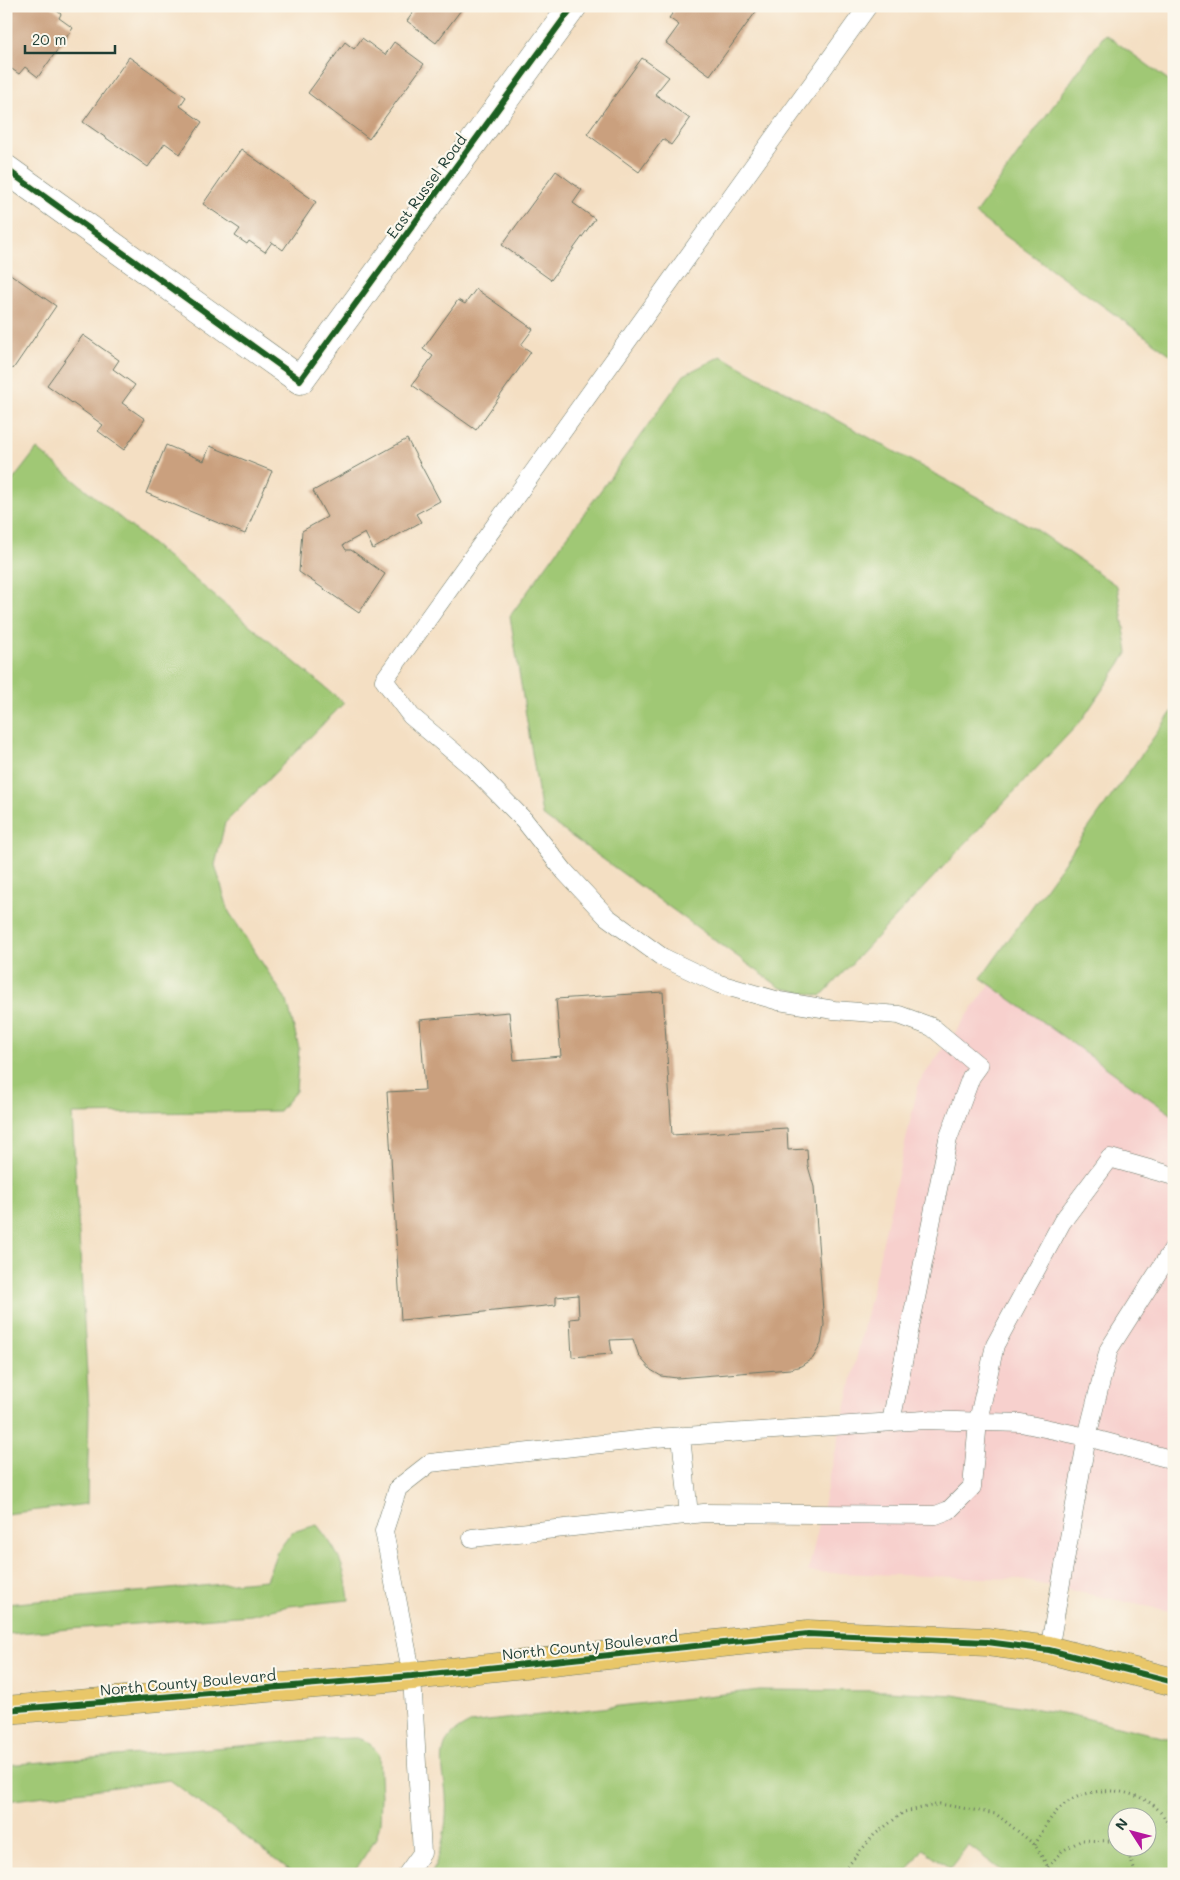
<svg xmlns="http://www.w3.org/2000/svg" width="1180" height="1880" viewBox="0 0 1180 1880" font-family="Mali,sans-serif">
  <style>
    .built { fill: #f7d0cd }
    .green { fill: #a0c874; stroke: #608254; fill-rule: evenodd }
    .building { fill: #caa07e }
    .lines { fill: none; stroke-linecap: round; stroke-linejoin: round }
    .service-casing { stroke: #6a7666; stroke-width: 19 }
    .minor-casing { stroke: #6a7666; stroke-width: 29 }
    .primary-casing { stroke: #6a7666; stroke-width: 29 }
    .path { stroke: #6a7666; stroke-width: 3; stroke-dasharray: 1 4; stroke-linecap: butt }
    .service { stroke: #fff; stroke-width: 18 }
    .minor { stroke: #fff; stroke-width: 28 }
    .primary { stroke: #e9c769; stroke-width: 28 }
    .cycleway-casing { stroke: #fbf7ec; stroke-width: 9 }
    .cycleway { stroke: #1b5e20; stroke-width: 6 }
    .labels { text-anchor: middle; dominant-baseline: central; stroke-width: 4.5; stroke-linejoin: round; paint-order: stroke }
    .street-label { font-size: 15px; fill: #1f3d34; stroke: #fbf7ec }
  </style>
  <rect width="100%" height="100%" fill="#fbf7ec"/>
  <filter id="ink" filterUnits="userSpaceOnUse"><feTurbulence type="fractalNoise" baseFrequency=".02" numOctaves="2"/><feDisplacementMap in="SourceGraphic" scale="10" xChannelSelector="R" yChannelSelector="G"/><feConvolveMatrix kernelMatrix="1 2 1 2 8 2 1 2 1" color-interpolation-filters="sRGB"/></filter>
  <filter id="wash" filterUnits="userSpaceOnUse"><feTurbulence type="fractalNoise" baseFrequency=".0096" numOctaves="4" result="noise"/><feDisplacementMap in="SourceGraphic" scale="20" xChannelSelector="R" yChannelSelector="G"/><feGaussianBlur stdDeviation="1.12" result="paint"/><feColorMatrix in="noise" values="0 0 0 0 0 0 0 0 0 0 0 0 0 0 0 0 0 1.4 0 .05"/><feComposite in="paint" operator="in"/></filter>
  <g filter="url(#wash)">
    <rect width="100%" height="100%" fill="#f4dfc3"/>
    <path class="built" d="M 1174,731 L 1174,1612 L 1016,1579 L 808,1572 L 919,1082 Z"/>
    <path class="green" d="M 1105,34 L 1174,84 L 1174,357 L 975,214 Z
      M 721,356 L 1037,530 L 1117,586 L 1128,652 L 1081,721 L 821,996 L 781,988 L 542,815 L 510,616 L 684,375 Z
      M 37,449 L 344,703 L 225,823 L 215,865 L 229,912 L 287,1001 L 299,1048 L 296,1091 L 279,1111 L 72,1114 L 89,1409 L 87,1504 L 6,1514 L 6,489 Z
      M 1174,709 L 1174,1116 L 981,978 Z
      M 317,1525 C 338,1551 345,1566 349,1600 L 289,1606 L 251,1615 L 6,1634 L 6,1604 L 266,1580 L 277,1552 L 292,1532 Z
      M 760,1690 L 887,1691 L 953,1695 L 1073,1715 L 1174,1740 L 1174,1874 L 1006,1874 L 968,1845 L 950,1868 L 923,1849 L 905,1874 L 431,1874 C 443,1851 448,1820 446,1795 C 445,1780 439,1760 445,1745 C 450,1734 460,1728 470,1723 ZM 1118,1818 L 1148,1818 L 1148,1848 L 1118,1848 Z
      M 357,1738 L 368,1742 L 379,1754 L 381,1797 L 380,1823 L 376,1838 L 353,1874 L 295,1874 L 170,1780 L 6,1801 L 6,1765 L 324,1739 Z"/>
    <g id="blocks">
      <path class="building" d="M 6,6 L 50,6 L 61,14 L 59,18 L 73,28 L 38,77 L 25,67 L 19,74 L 6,65 Z
        M 418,6 L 464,6 L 436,43 L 407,21 Z
        M 678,6 L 760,6 L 710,75 L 666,43 L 679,25 L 669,18 Z
        M 362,38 L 385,55 L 394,42 L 424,64 L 369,139 L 308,93 L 345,42 L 354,49 Z
        M 129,57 L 186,97 L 180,106 L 202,122 L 180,154 L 165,143 L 148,167 L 83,122 Z
        M 642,58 L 669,77 L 655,94 L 690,119 L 671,145 L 663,139 L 639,172 L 587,134 Z
        M 241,149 L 316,202 L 283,250 L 272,242 L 265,252 L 249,241 L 247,244 L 235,236 L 240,229 L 203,204 Z
        M 556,171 L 582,190 L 573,203 L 595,219 L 551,280 L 502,245 Z
        M 6,271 L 56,306 L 13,369 L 6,364 Z
        M 476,289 L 533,329 L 521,345 L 531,352 L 476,430 L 412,385 L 433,356 L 423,349 L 458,300 L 465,304 Z
        M 83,335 L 119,360 L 113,369 L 135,385 L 122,403 L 145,419 L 124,450 L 98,431 L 103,425 L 47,385 Z
        M 407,439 L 440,501 L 416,514 L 421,522 L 373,549 L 365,533 L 343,545 L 346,550 L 351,550 L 385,574 L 359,613 L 299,572 L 302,531 L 327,517 L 313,491 Z
        M 166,445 L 204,461 L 210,446 L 272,471 L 245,534 L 146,493 Z
        M 663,992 L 672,1135 L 787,1128 L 788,1150 L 807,1149 L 808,1166 L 814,1187 L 824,1325 L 821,1344 L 813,1358 L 801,1366 L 790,1369 L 677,1378 L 661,1376 L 651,1370 L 639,1356 L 633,1339 L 610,1340 L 612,1354 L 572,1357 L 570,1319 L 579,1318 L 578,1295 L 556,1297 L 556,1305 L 401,1320 L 387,1092 L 425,1090 L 420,1020 L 509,1012 L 514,1060 L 561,1056 L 556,999 Z"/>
    </g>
  </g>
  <g filter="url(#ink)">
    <use href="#blocks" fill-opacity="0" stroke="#6a7666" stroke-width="1"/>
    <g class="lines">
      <defs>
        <path id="service" d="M 868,6 L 384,680 L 411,716 L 473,768 L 524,820 L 565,872 L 607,917 L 662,957 L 719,984 L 779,1001 L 834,1010 L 899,1015 L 932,1027 L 979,1066 L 971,1077 L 948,1139 L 891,1422
          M 681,1436 L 689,1515
          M 472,1538 L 704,1513 L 936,1515 L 949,1510 L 972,1487 L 978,1421 L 995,1345 L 1062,1222 L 1110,1158 L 1174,1176
          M 1049,1650 L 1087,1437 L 1109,1349 L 1174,1247
          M 407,1874 L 422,1853 L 412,1676 L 384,1531 L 398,1488 L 430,1463 L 655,1438 L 924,1420 L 1021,1423 L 1087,1437 L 1174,1460"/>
        <path id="minor" d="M 6,169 L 300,380 L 573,6"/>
        <path id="primary" d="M 6,1710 L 412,1676 L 808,1634 L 987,1642 L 1049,1650 L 1174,1682"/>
      </defs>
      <use href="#service" class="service-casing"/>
      <use href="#minor" class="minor-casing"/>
      <use href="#primary" class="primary-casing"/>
      <path class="path" d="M 1035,1845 C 1042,1832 1049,1818 1061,1807 C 1086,1786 1125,1786 1152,1804 C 1162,1811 1169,1825 1174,1836
        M 1120,1848 L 1128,1853 L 1136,1874
        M 1048,1867 L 1062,1851 L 1082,1840 L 1111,1841 L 1118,1845
        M 841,1874 L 874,1835 L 904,1812 L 940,1804 L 996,1814 L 1035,1845 L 1048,1867 L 1049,1874"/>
      <use href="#service" class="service"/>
      <use href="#minor" class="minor"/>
      <use href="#primary" class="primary"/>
      <defs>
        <path id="cycleway" d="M 6,169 L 300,380 L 573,6
          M 6,1710 L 412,1676 L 808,1634 L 987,1642 L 1049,1650 L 1174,1682"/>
      </defs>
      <use href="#cycleway" class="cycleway-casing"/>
      <use href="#cycleway" class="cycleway"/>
    </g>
  </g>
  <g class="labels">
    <g class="street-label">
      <text transform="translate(426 186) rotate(-54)">East Russel Road</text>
      <text transform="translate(590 1645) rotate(-6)">North County Boulevard</text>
      <text transform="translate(188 1682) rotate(-5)">North County Boulevard</text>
    </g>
  </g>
  <rect width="1180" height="1880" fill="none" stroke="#fbf7ec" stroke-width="25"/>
  <g transform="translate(1132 1832) rotate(306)"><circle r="24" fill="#fbf7ec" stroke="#a3ada2"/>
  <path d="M0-4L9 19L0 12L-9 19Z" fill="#b5179e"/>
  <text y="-8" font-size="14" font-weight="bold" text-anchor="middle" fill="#1f3d34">N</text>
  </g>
  <path d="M25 45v8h90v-8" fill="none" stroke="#1f3d34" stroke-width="2.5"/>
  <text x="32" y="45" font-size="15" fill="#1f3d34" stroke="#fbf7ec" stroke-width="4" paint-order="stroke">20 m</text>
</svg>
